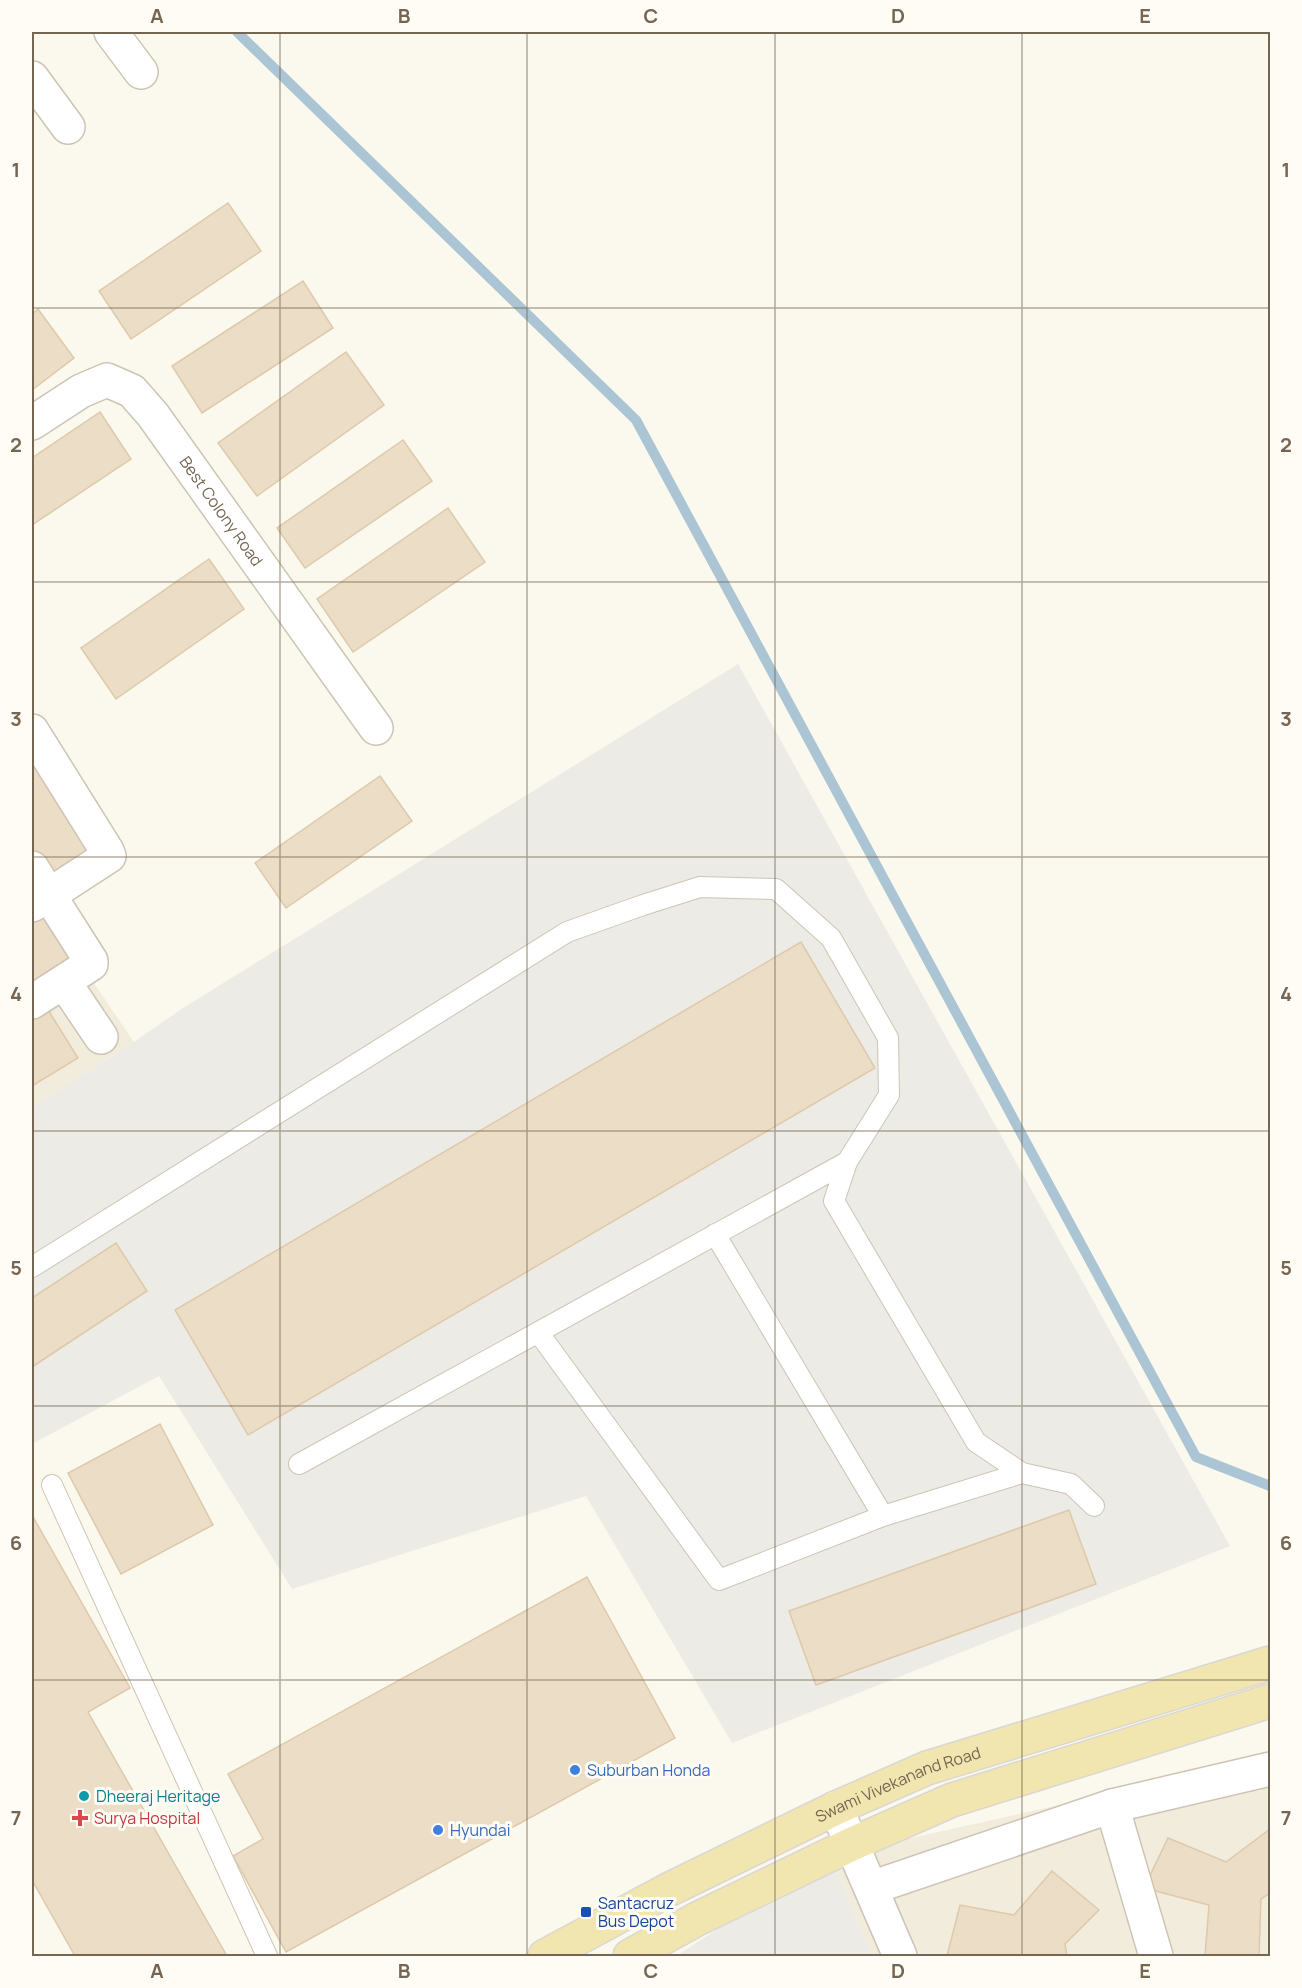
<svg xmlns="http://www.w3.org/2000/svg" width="1302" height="1988" viewBox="0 0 1302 1988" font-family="Manrope,sans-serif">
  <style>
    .residential { fill: #f2ecdd }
    .industrial { fill: #edebe5 }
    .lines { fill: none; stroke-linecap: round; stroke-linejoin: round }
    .stream { stroke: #abc5d4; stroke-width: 10 }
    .building { fill: #ebddc6; stroke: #dec9aa; stroke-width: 1.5 }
    .service-casing { stroke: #cdc4b4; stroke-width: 22 }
    .minor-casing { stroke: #cdc4b4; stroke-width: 36 }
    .primary-casing { stroke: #dbd7d2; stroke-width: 36 }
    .service { stroke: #fff; stroke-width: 20 }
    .minor { stroke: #fff; stroke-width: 33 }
    .primary { stroke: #f1e6af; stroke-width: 33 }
    .grid { fill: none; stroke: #746652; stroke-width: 1.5; stroke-opacity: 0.55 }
    .shop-dot { fill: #3f7fe0; stroke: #fefcf4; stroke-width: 2 }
    .culture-dot { fill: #0f9aa8; stroke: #fefcf4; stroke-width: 2 }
    .health-dot { fill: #e0444e; stroke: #fefcf4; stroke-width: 2 }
    .transit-dot { fill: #1a4fb4; stroke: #fefcf4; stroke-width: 2 }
    .labels { text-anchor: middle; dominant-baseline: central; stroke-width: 6; stroke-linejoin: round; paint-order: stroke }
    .street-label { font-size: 16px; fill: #746652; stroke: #fefcf4 }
    .shop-label { font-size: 16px; fill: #366cbe; stroke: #fefcf4; text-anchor: start }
    .culture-label { font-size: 16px; fill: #0d838f; stroke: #fefcf4; text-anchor: start }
    .health-label { font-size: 16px; fill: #be3a42; stroke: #fefcf4; text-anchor: start }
    .transit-label { font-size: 16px; fill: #164399; stroke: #fefcf4; text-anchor: start }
    .neatline { fill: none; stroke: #746652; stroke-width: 2 }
    .grid-label { font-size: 20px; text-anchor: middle; font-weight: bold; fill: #746652 }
  </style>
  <rect width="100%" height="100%" fill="#fbf9ee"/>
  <path class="residential" d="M 32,892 L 134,1042 L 32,1107 Z
    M 1270,1758 L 1270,1956 L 872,1956 L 830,1856 Z"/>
  <path class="industrial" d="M 738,664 L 1230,1546 L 732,1743 L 586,1496 L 292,1589 L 159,1376 L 32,1444 L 32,1107 L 134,1042 L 183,1008 Z
    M 830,1856 L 872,1956 L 676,1956 Z"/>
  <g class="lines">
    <path class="stream" d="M 237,32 L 636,420 L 1196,1457 L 1270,1486"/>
  </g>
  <path class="building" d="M 228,203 L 261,251 L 131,339 L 99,291 Z
    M 303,281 L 333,328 L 202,413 L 172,366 Z
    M 38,309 L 74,358 L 32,390 L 32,314 Z
    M 346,352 L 384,405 L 257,496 L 218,443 Z
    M 100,412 L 131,459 L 32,525 L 32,458 Z
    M 403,440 L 432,481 L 305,568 L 277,528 Z
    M 448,508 L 485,562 L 353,652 L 317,599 Z
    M 209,559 L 244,609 L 116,699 L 81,648 Z
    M 32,738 L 100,848 L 48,881 L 32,855 Z
    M 380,776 L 412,821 L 286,908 L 255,863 Z
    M 44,906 L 80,963 L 32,993 L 32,914 Z
    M 801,942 L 875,1068 L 248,1435 L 175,1310 Z
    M 45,1005 L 78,1058 L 32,1086 L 32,1014 Z
    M 116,1243 L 147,1291 L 32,1367 L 32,1298 Z
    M 160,1424 L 213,1525 L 121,1574 L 68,1473 Z
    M 1069,1510 L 1096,1584 L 816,1685 L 789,1611 Z
    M 32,1515 L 130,1688 L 88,1712 L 227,1956 L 75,1956 L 32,1880 Z
    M 587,1577 L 675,1738 L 286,1952 L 233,1856 L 263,1839 L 228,1774 Z
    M 1270,1829 L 1270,1893 L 1261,1899 L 1259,1956 L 1205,1956 L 1209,1905 L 1144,1888 L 1168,1838 L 1226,1862 Z
    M 1052,1871 L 1099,1910 L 1065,1944 L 1067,1956 L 947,1956 L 960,1905 L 1014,1915 Z"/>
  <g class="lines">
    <defs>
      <path id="service" d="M 715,1234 L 883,1516
        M 32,1267 L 567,932 L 643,905 L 700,887 L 776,889 L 831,938 L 888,1038 L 889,1095 L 847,1162 L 834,1201 L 976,1442 L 1022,1473 L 1071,1484 L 1094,1506
        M 538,1332 L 719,1580 L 883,1516 L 1022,1473
        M 299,1464 L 847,1162
        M 52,1485 L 267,1956"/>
      <g id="minor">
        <path d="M 111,32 L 141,72"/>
        <path d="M 32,78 L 68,127"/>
        <path id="s1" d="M 32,423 L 81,391 L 107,380 L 132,391 L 153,415 L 376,728"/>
        <path d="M 32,731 L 107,851 L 109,856 L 49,895 L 32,868"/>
        <path d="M 32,905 L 49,895 L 91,961 L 91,964 L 32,1002"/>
        <path d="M 64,982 L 101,1037"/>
        <path d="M 1112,1806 L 1156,1956"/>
        <path d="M 836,1808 L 900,1956"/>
        <path d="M 871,1888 L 1112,1806 L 1270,1769"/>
      </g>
      <g id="primary">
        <path id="s2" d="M 545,1956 L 666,1891 L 836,1808 L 927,1768 L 1270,1663"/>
        <path d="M 630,1956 L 697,1919 L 852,1844 L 952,1800 L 1270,1701"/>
      </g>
    </defs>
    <use href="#service" class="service-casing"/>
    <use href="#minor" class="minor-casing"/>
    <use href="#primary" class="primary-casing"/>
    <use href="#service" class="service"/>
    <use href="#minor" class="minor"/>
    <use href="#primary" class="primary"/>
  </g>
  <path class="grid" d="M 280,32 L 280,1956M 527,32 L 527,1956M 775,32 L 775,1956M 1022,32 L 1022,1956M 32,308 L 1270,308M 32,582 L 1270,582M 32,857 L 1270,857M 32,1131 L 1270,1131M 32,1406 L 1270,1406M 32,1680 L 1270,1680"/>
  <g class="shop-dot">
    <circle cx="575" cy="1770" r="6"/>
    <circle cx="438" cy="1830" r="6"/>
  </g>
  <circle class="culture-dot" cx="84" cy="1796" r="6"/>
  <path class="health-dot" d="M77 1809h6v6h6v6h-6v6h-6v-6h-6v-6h6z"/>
  <rect class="transit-dot" x="580" y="1906" width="12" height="12" rx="3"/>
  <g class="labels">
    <g class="street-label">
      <text stroke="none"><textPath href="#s1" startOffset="264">Best Colony Road</textPath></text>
      <text stroke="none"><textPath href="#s2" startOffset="393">Swami Vivekanand Road</textPath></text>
    </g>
    <g class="shop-label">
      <text x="587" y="1770">Suburban Honda</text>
      <text x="450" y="1830">Hyundai</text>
    </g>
    <g class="culture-label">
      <text x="96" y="1796">Dheeraj Heritage</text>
    </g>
    <g class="health-label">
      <text x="94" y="1818">Surya Hospital</text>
    </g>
    <g class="transit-label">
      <text x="598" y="1903">Santacruz<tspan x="598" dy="18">Bus Depot</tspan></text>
    </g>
  </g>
  <rect width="1302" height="1988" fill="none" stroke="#fefcf4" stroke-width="66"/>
  <rect x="33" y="33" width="1236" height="1922" class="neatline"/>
  <g class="grid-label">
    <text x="157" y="23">A</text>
    <text x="404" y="23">B</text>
    <text x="651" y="23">C</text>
    <text x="898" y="23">D</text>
    <text x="1145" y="23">E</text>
    <text x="16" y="177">1</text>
    <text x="1286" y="177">1</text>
    <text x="16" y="452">2</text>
    <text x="1286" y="452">2</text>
    <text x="16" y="726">3</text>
    <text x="1286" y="726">3</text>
    <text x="16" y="1001">4</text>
    <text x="1286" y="1001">4</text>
    <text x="16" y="1275">5</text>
    <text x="1286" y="1275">5</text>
    <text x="16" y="1550">6</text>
    <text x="1286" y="1550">6</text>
    <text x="16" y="1825">7</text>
    <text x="1286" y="1825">7</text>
    <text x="157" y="1978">A</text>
    <text x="404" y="1978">B</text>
    <text x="651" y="1978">C</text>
    <text x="898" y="1978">D</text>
    <text x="1145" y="1978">E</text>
  </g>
</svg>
